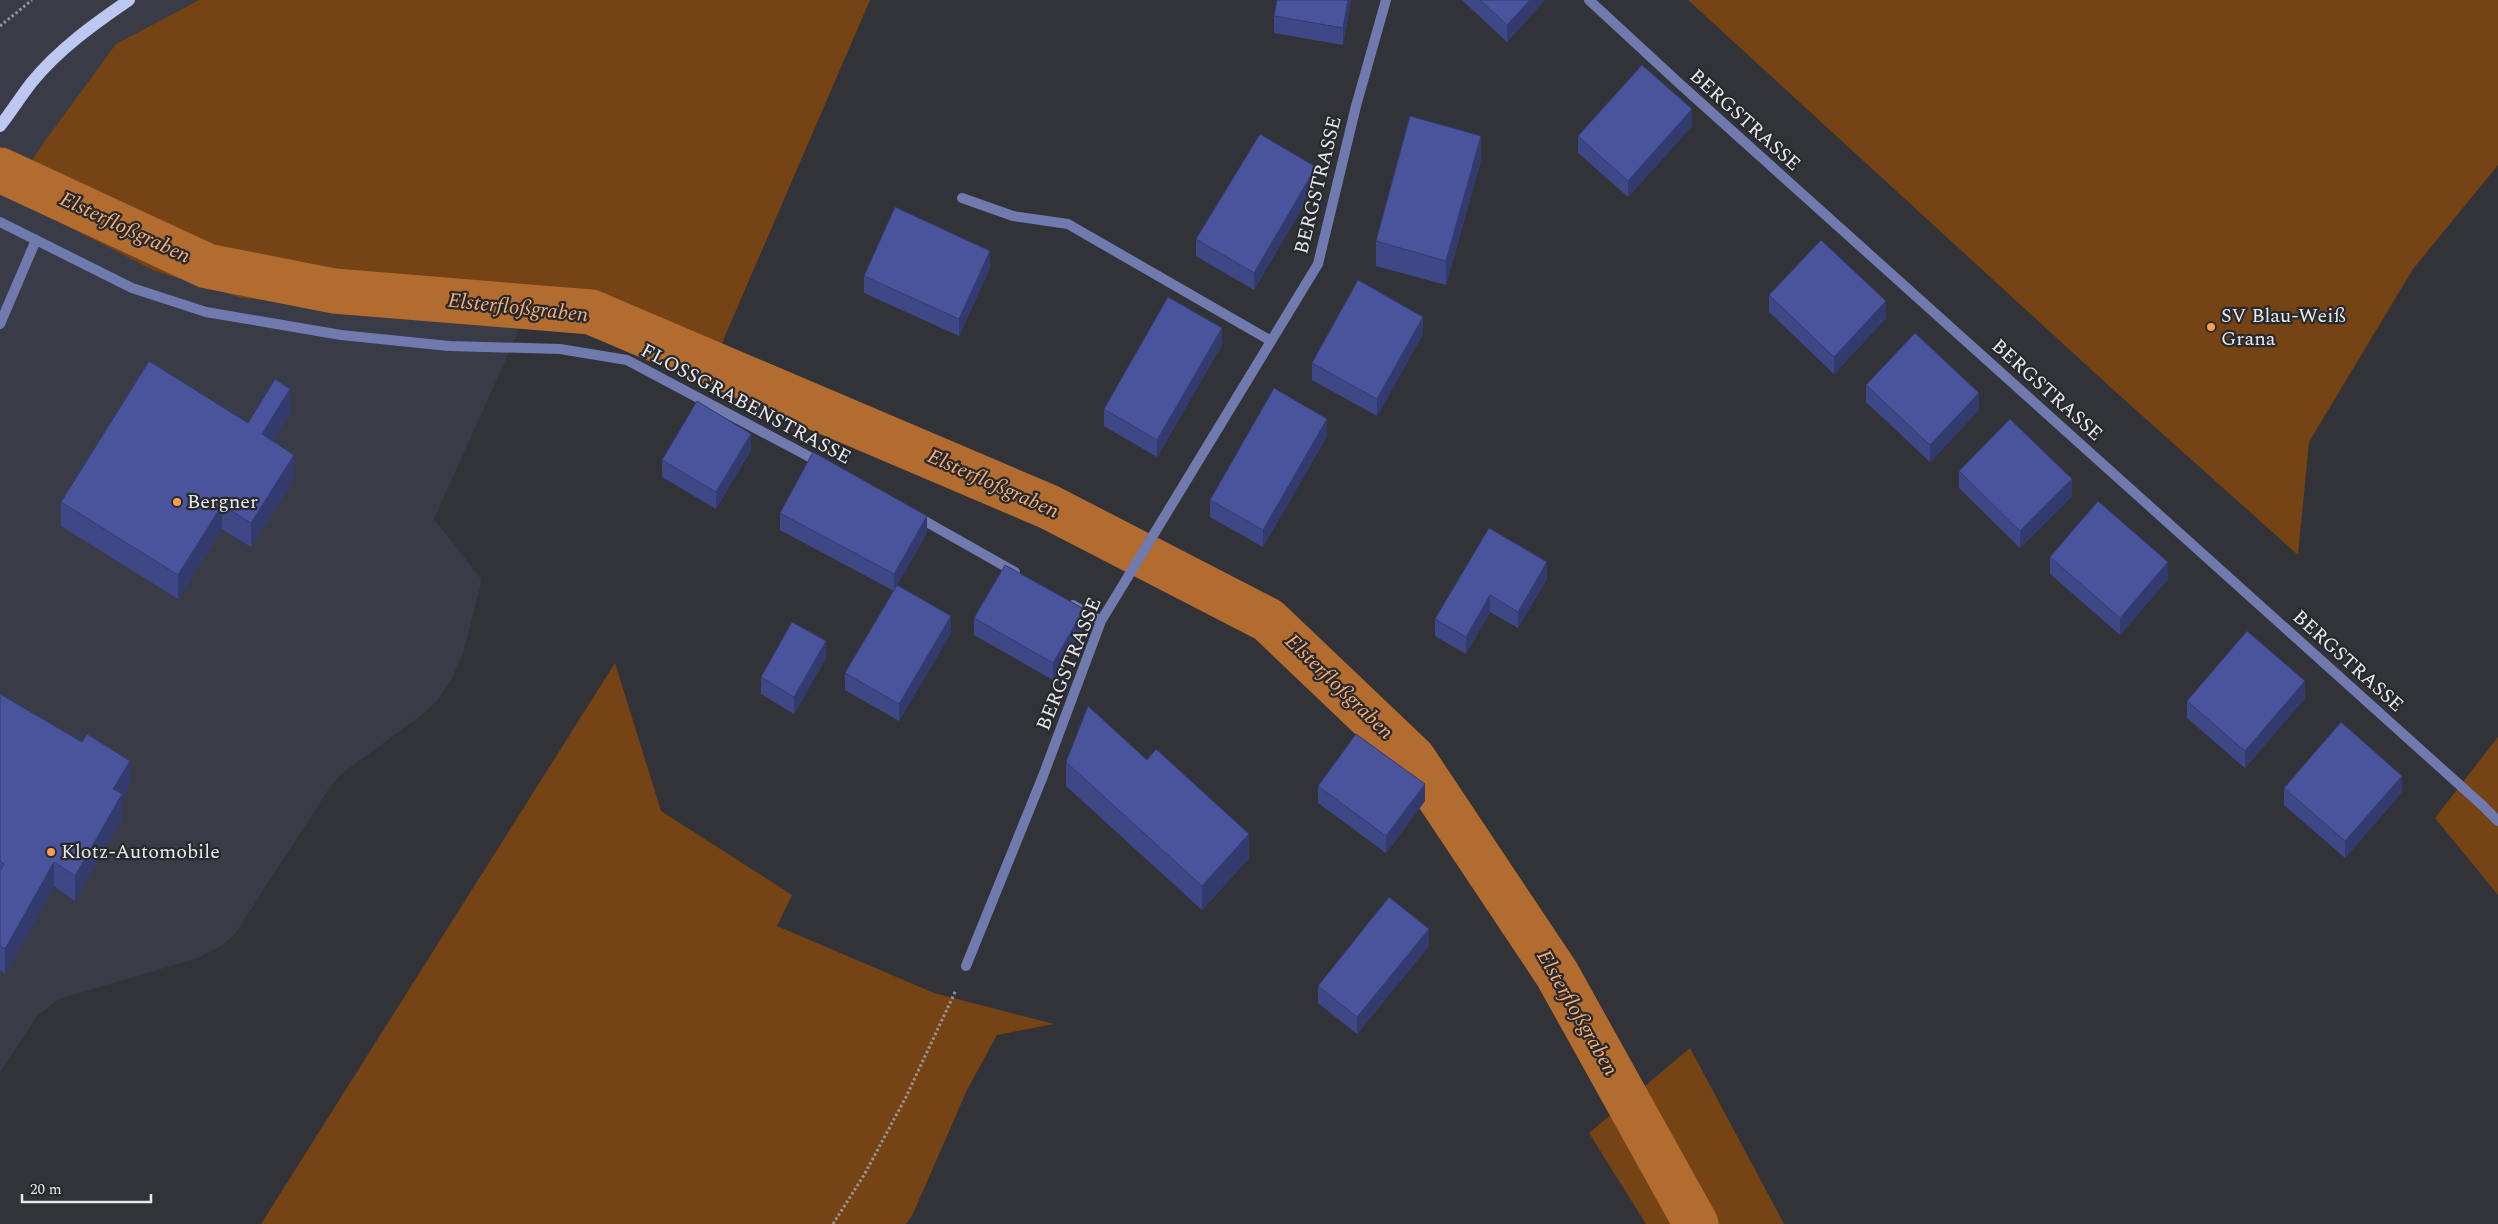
<svg xmlns="http://www.w3.org/2000/svg" width="2498" height="1224" viewBox="0 0 2498 1224" font-family="Spectral,serif">
  <style>
    .built { fill: #393b46 }
    .green { fill: #764315 }
    .lines { fill: none; stroke-linecap: round; stroke-linejoin: round }
    .canal { stroke: #b36c2f; stroke-width: 45 }
    .path { stroke: #949598; stroke-width: 3; stroke-dasharray: 2.5 2.5; stroke-linecap: butt }
    .service { stroke: #707aae; stroke-width: 10 }
    .minor { stroke: #707aae; stroke-width: 10 }
    .primary { stroke: #bdc7f1; stroke-width: 12 }
    .wall { fill: #3f4887 }
    .shaded-wall { fill: #333b6e }
    .building { fill: #49549d; stroke: #333b6e }
    .poi-dot { fill: #fb9e51; stroke: #28292d; stroke-width: 2 }
    .labels { text-anchor: middle; dominant-baseline: central; stroke-width: 4.5; stroke-linejoin: round; paint-order: stroke }
    .street-label { font-size: 20px; fill: #e8e9ec; stroke: #28292d }
    .poi-label { font-size: 20px; fill: #e8e9ec; stroke: #28292d; text-anchor: start }
    .water-label { font-size: 21px; font-style: italic; fill: #fbae71; stroke: #28292d }
  </style>
  <rect width="100%" height="100%" fill="#323338"/>
  <path class="built" d="M 0,0 L 199,0 L 116,44 L 242,298 L 524,319 L 434,519 L 481,579 L 480,588 L 463,653 L 451,680 L 438,700 L 423,714 L 340,775 L 330,787 L 235,934 L 223,945 L 198,958 L 59,999 L 37,1016 L 0,1073 Z"/>
  <path class="green" d="M 199,0 L 870,0 L 709,373 L 604,329 L 524,319 L 242,298 L 155,271 L 8,196 L 45,141 L 116,44 Z
    M 1688,0 L 2498,0 L 2498,165 L 2413,269 L 2309,442 L 2298,555 L 2108,385 Z
    M 615,663 L 661,811 L 792,895 L 777,926 L 934,993 L 1054,1024 L 997,1035 L 967,1090 L 912,1216 L 906,1224 L 261,1224 Z
    M 2498,737 L 2498,895 L 2435,818 Z
    M 1690,1048 L 1784,1224 L 1646,1224 L 1589,1133 Z"/>
  <g class="lines">
    <path class="canal" d="M 0,170 L 207,266 L 334,291 L 591,312 L 1049,507 L 1268,620 L 1413,758 L 1557,974 L 1696,1224"/>
    <path class="path" d="M 0,26 L 32,0
      M 833,1224 L 864,1175 L 906,1097 L 956,990"/>
    <path class="service" d="M 0,324 L 36,240
      M 2482,805 L 2498,821"/>
    <path class="minor" d="M 1589,0 L 1681,85 L 2482,805
      M 962,198 L 1013,216 L 1068,224 L 1271,341
      M 0,222 L 132,288 L 206,312 L 341,335 L 449,346 L 560,349 L 627,360 L 821,463
      M 916,516 L 1015,572
      M 1073,605 L 1101,621
      M 966,966 L 1043,776 L 1101,621 L 1318,264 L 1356,106 L 1386,0"/>
    <path class="primary" d="M 0,126 C 11,112 21,96 32,82 C 59,49 94,24 129,0"/>
  </g>
  <path class="wall" d="M 1351,0 L 1343,45 L 1274,33 L 1274,16 Z
    M 1462,0 L 1545,0 L 1507,42 Z
    M 1692,126 L 1628,197 L 1578,153 L 1578,136 Z
    M 1481,160 L 1446,285 L 1376,266 L 1376,241 Z
    M 1316,184 L 1254,290 L 1196,256 L 1196,239 Z
    M 990,268 L 959,336 L 864,293 L 864,276 Z
    M 1769,295 L 1886,318 L 1834,374 L 1769,312 Z
    M 1423,334 L 1377,416 L 1312,380 L 1312,363 Z
    M 1222,345 L 1157,457 L 1104,426 L 1104,409 Z
    M 1866,385 L 1979,410 L 1930,462 L 1866,402 Z
    M 290,413 L 273,441 L 294,479 L 251,547 L 222,529 L 178,599 L 61,526 L 61,502 L 248,423 Z
    M 1327,436 L 1263,547 L 1210,517 L 1210,500 Z
    M 751,450 L 716,509 L 662,477 L 662,460 Z
    M 1959,471 L 2072,496 L 2020,548 L 1959,488 Z
    M 780,513 L 927,533 L 897,585 L 951,633 L 899,721 L 845,690 L 845,673 L 894,591 L 780,530 Z
    M 1489,528 L 1547,579 L 1518,628 L 1490,612 L 1466,654 L 1435,636 L 1435,619 Z
    M 2050,557 L 2168,579 L 2120,635 L 2050,574 Z
    M 974,618 L 1084,626 L 1053,680 L 974,635 Z
    M 826,658 L 794,714 L 761,694 L 761,677 Z
    M 0,694 L 130,785 L 122,798 L 122,818 L 75,901 L 54,886 L 5,974 L 0,970 Z
    M 2305,698 L 2245,768 L 2187,718 L 2187,701 Z
    M 1066,762 L 1249,858 L 1202,910 L 1066,786 Z
    M 1318,786 L 1425,801 L 1386,853 L 1318,803 Z
    M 2284,788 L 2402,792 L 2345,858 L 2284,805 Z
    M 1429,946 L 1357,1034 L 1318,1003 L 1318,986 Z"/>
  <path class="shaded-wall" d="M 1348,0 L 1351,0 L 1343,45 L 1343,28 Z
    M 1530,0 L 1545,0 L 1507,42 L 1507,25 Z
    M 1692,109 L 1692,126 L 1628,197 L 1628,181 Z
    M 1481,136 L 1481,160 L 1446,285 L 1446,261 Z
    M 1316,167 L 1316,184 L 1254,290 L 1254,273 Z
    M 990,251 L 990,268 L 959,336 L 959,319 Z
    M 1886,301 L 1886,318 L 1834,374 L 1834,357 Z
    M 1423,317 L 1423,334 L 1377,416 L 1377,399 Z
    M 1222,328 L 1222,345 L 1157,457 L 1157,440 Z
    M 290,389 L 290,413 L 262,459 L 262,434 Z
    M 1979,393 L 1979,410 L 1930,462 L 1930,445 Z
    M 1327,419 L 1327,436 L 1263,547 L 1263,530 Z
    M 751,434 L 751,450 L 716,509 L 716,492 Z
    M 294,455 L 294,479 L 251,547 L 251,523 Z
    M 2072,479 L 2072,496 L 2020,548 L 2020,531 Z
    M 222,505 L 222,529 L 178,599 L 178,575 Z
    M 927,516 L 927,533 L 894,591 L 894,574 Z
    M 1547,562 L 1547,579 L 1518,628 L 1518,612 Z
    M 2168,562 L 2168,579 L 2120,635 L 2120,618 Z
    M 1490,595 L 1490,612 L 1466,654 L 1466,637 Z
    M 1084,609 L 1084,626 L 1053,680 L 1053,663 Z
    M 951,616 L 951,633 L 899,721 L 899,704 Z
    M 826,641 L 826,658 L 794,714 L 794,697 Z
    M 2305,681 L 2305,698 L 2245,768 L 2245,751 Z
    M 130,761 L 130,785 L 122,798 L 122,818 L 75,901 L 75,876 L 113,789 Z
    M 2402,776 L 2402,792 L 2345,858 L 2345,841 Z
    M 1425,784 L 1425,801 L 1386,853 L 1386,836 Z
    M 1249,834 L 1249,858 L 1202,910 L 1202,886 Z
    M 54,862 L 54,886 L 5,974 L 5,949 Z
    M 1429,929 L 1429,946 L 1357,1034 L 1357,1017 Z"/>
  <path class="building" d="M 1277,0 L 1348,0 L 1343,28 L 1274,16 Z
    M 1480,0 L 1530,0 L 1507,25 Z
    M 1642,65 L 1692,109 L 1628,181 L 1578,136 Z
    M 1410,116 L 1481,136 L 1446,261 L 1376,241 Z
    M 1260,134 L 1316,167 L 1254,273 L 1196,239 Z
    M 895,207 L 990,251 L 959,319 L 864,276 Z
    M 1821,240 L 1886,301 L 1834,357 L 1769,295 Z
    M 1358,280 L 1423,317 L 1377,399 L 1312,363 Z
    M 1168,297 L 1222,328 L 1157,440 L 1104,409 Z
    M 1915,333 L 1979,393 L 1930,445 L 1866,385 Z
    M 149,361 L 248,423 L 275,379 L 290,389 L 262,434 L 294,455 L 251,523 L 222,505 L 178,575 L 61,502 Z
    M 1274,388 L 1327,419 L 1263,530 L 1210,500 Z
    M 697,401 L 751,434 L 716,492 L 662,460 Z
    M 2010,419 L 2072,479 L 2020,531 L 1959,471 Z
    M 813,452 L 927,516 L 894,574 L 780,513 Z
    M 2098,501 L 2168,562 L 2120,618 L 2050,557 Z
    M 1489,528 L 1547,562 L 1518,612 L 1490,595 L 1466,637 L 1435,619 Z
    M 1005,565 L 1084,609 L 1053,663 L 974,618 Z
    M 897,585 L 951,616 L 899,704 L 845,673 Z
    M 792,622 L 826,641 L 794,697 L 761,677 Z
    M 2247,631 L 2305,681 L 2245,751 L 2187,701 Z
    M 0,694 L 82,742 L 87,734 L 130,761 L 113,789 L 122,794 L 75,876 L 54,862 L 5,949 L 0,946 L 0,871 L 4,864 L 0,861 Z
    M 1088,706 L 1147,760 L 1156,749 L 1249,834 L 1202,886 L 1066,762 Z
    M 2341,722 L 2402,776 L 2345,841 L 2284,788 Z
    M 1356,734 L 1425,784 L 1386,836 L 1318,786 Z
    M 1389,897 L 1429,929 L 1357,1017 L 1318,986 Z"/>
  <g class="poi-dot">
    <circle cx="2211" cy="327" r="5"/>
    <circle cx="177" cy="502" r="5"/>
    <circle cx="51" cy="852" r="5"/>
  </g>
  <g class="labels">
    <g class="street-label">
      <text transform="translate(1745 120) rotate(42)">BERGSTRASSE</text>
      <text transform="translate(1318 185) rotate(-76)">BERGSTRASSE</text>
      <text transform="translate(2047 390) rotate(42)">BERGSTRASSE</text>
      <text transform="translate(746 404) rotate(28)">FLOSSGRABENSTRASSE</text>
      <text transform="translate(2348 661) rotate(42)">BERGSTRASSE</text>
      <text transform="translate(1069 664) rotate(-68)">BERGSTRASSE</text>
    </g>
    <g class="poi-label">
      <text x="2221" y="316">SV Blau-Weiß<tspan x="2221" dy="23">Grana</tspan></text>
      <text x="187" y="502">Bergner</text>
      <text x="61" y="852">Klotz-Automobile</text>
    </g>
    <g class="water-label">
      <text transform="translate(125 228) rotate(25)">Elsterfloßgraben</text>
      <text transform="translate(518 308) rotate(6)">Elsterfloßgraben</text>
      <text transform="translate(993 484) rotate(24)">Elsterfloßgraben</text>
      <text transform="translate(1339 687) rotate(44)">Elsterfloßgraben</text>
      <text transform="translate(1577 1013) rotate(60)">Elsterfloßgraben</text>
    </g>
  </g>
  <path d="M22 1194v8h129v-8" fill="none" stroke="#e8e9ec" stroke-width="2.5"/>
  <text x="30" y="1194" font-size="15" fill="#e8e9ec" stroke="#28292d" stroke-width="4" paint-order="stroke">20 m</text>
</svg>
